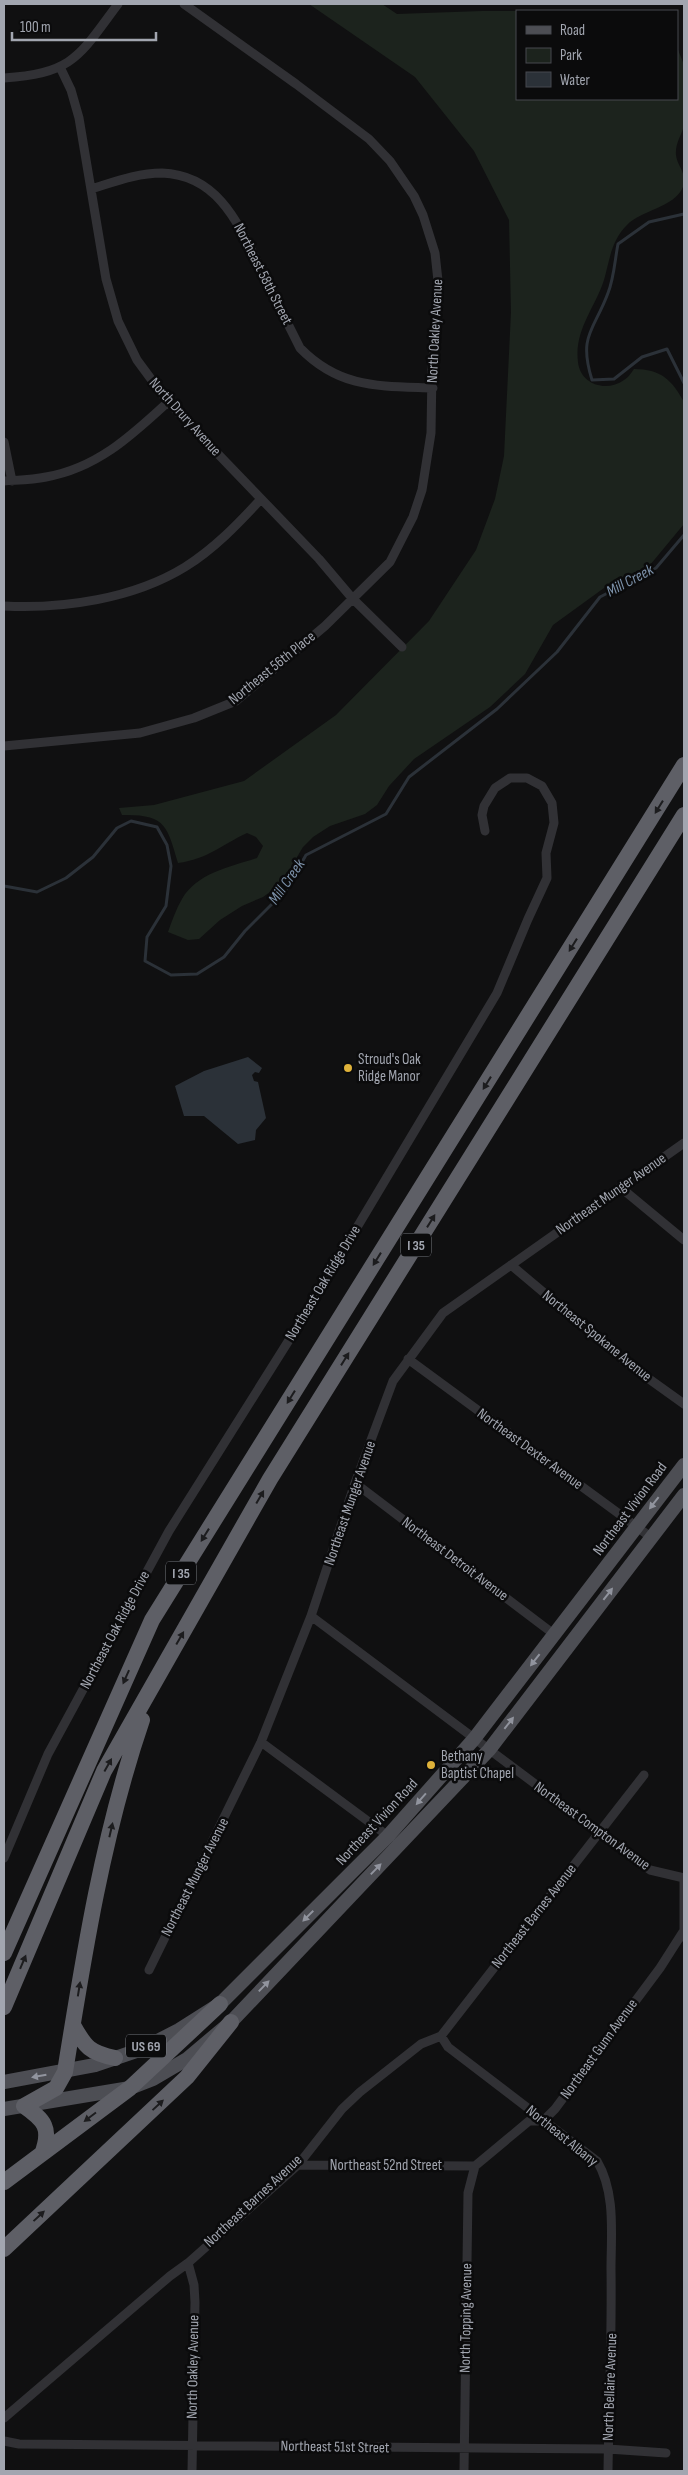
<svg xmlns="http://www.w3.org/2000/svg" width="688" height="2475" viewBox="0 0 688 2475" font-family="'Sofia Sans Condensed',sans-serif">
  <style>
    .green { fill: #1c231d }
    .water { fill: #2b3138 }
    .lines { fill: none; stroke-linecap: round; stroke-linejoin: round }
    .stream { stroke: #2b3138; stroke-width: 3 }
    .street { stroke: #313135; stroke-width: 9 }
    .primary { stroke: #4d4e54; stroke-width: 14 }
    .highway { stroke: #5e5f66; stroke-width: 16 }
    .oneway { fill: #1c1c1e }
    .oneway2 { fill: #91949e }
    .poi-dot { fill: #dfb23a; stroke: #0b0b0c; stroke-width: 2 }
    .labels { text-anchor: middle; dominant-baseline: central; stroke-width: 5; stroke-linejoin: round; paint-order: stroke }
    .shield { fill: #0b0b0c; stroke: #75787f; stroke-width: 1 }
    .shield-label { font-size: 14px; font-weight: bold; fill: #a2a6b0 }
    .street-label { font-size: 15px; fill: #a2a6b0; stroke: #0b0b0c }
    .poi-label { font-size: 15px; fill: #a2a6b0; stroke: #0b0b0c; text-anchor: start }
    .water-label { font-size: 16px; font-style: italic; fill: #7c91a9; stroke: #0b0b0c }
  </style>
  <rect width="100%" height="100%" fill="#101011"/>
  <path class="green" d="M 309,4 L 382,4 L 397,14 L 482,11 L 663,11 L 517,11 L 517,99 L 677,99 L 677,47 C 679,53 682,59 684,65 C 686,72 686,119 684,126 C 681,136 675,144 676,155 C 677,166 688,174 683,187 C 674,208 641,210 627,225 C 611,241 610,259 604,280 C 595,308 574,330 578,362 C 580,384 606,393 624,380 C 628,378 631,373 634,369 C 661,369 672,380 684,402 L 684,524 L 650,565 L 604,588 L 553,625 L 525,674 L 490,707 L 414,759 L 389,786 L 377,805 L 365,814 L 330,826 L 313,837 L 303,847 L 281,884 L 263,897 L 242,906 L 220,920 L 199,939 L 188,940 L 168,932 C 172,921 176,909 182,899 C 197,873 230,867 257,858 L 263,846 L 256,837 L 247,833 C 221,845 208,859 178,863 C 167,826 166,814 122,815 L 119,808 L 154,805 L 244,781 L 336,715 L 429,621 L 476,550 L 495,499 L 504,456 L 511,312 L 509,220 L 474,151 L 415,77 Z"/>
  <path class="water" d="M 248,1057 L 262,1068 L 259,1073 L 255,1072 L 252,1075 L 254,1081 L 258,1082 L 266,1118 L 256,1130 L 255,1140 L 238,1144 L 204,1116 L 184,1116 L 175,1086 L 204,1071 Z"/>
  <g class="lines">
    <path class="stream" d="M 684,214 L 649,222 L 618,244 C 615,259 614,278 608,293 C 594,331 578,335 592,380 L 614,379 L 642,357 L 667,349 L 684,383
      M 4,886 L 37,892 L 66,878 L 93,857 L 117,828 L 131,821 L 157,827 L 167,845 L 171,866 L 166,906 L 147,937 L 145,961 L 171,975 L 197,974 L 224,957 L 245,931 L 286,890 L 306,855 L 386,814 L 409,777 L 497,709 L 557,652 L 600,597 L 656,568 L 684,535"/>
    <path class="street" d="M 60,67 L 71,90 L 79,118 L 106,279 L 118,321 L 137,360 L 168,402 L 319,559 L 352,598 L 402,647
      M 4,78 C 74,73 79,56 118,4
      M 91,189 C 114,182 137,173 162,173 C 219,175 239,225 261,270 C 274,296 287,322 300,348 C 340,389 380,386 433,388
      M 4,442 L 12,481
      M 4,481 C 18,480 32,480 46,477 C 97,468 131,436 168,402
      M 4,606 C 63,609 133,599 185,567 C 214,549 238,524 261,499
      M 4,746 L 140,733 L 194,718 L 236,701 L 325,626 L 390,562 L 413,517 L 422,490 L 431,433 L 432,370 L 439,290 L 435,253 L 423,215 L 414,196 L 390,161 L 369,139 L 296,84 L 184,4
      M 620,1187 L 684,1240
      M 511,1265 L 631,1366 L 684,1404
      M 408,1359 L 652,1538
      M 355,1483 L 555,1635
      M 311,1616 L 650,1870 L 684,1878
      M 261,1742 L 388,1836
      M 4,1858 L 48,1754 L 169,1531 L 301,1321 L 497,993 L 528,919 L 547,878 L 546,853 L 554,823 L 552,803 L 542,786 L 527,778 L 510,778 L 495,788 L 484,806 L 482,815 L 485,831
      M 684,1937 L 684,1878
      M 149,1970 L 261,1742 L 311,1616 L 355,1483 L 393,1381 L 443,1313 L 684,1143
      M 441,2036 L 448,2047 L 597,2161 C 616,2193 611,2234 611,2269 C 612,2337 609,2404 608,2471
      M 298,2165 L 475,2166
      M 475,2166 L 529,2121 L 543,2121 L 555,2109 L 660,1968 L 683,1932
      M 188,2263 L 194,2285 L 195,2302 L 192,2471
      M 4,2418 L 170,2276 L 188,2263 L 298,2165 L 342,2109 L 360,2092 L 421,2044 L 441,2036 L 644,1775
      M 4,2441 L 19,2444 L 608,2449 L 666,2453
      M 464,2471 L 468,2193 L 475,2166"/>
    <path class="primary" d="M 4,2082 L 95,2065 L 142,2049 L 179,2030 L 220,2004 L 388,1836 L 474,1739 L 684,1465
      M 4,2109 L 130,2088 L 153,2079 L 187,2059 L 231,2022 L 489,1750 L 684,1495"/>
    <path class="highway" d="M 4,1953 L 152,1620 L 684,765
      M 4,2007 L 104,1771 L 270,1479 L 684,815
      M 73,2025 C 85,2047 90,2053 115,2058
      M 42,2154 C 52,2128 44,2120 24,2106 L 56,2088 L 65,2072 C 84,1953 103,1834 142,1720
      M 4,2182 L 130,2088 L 220,2004
      M 4,2249 L 187,2077 L 231,2022"/>
  </g>
  <defs><path id="oneway-solid" d="M-6-.8H1V-3.2L6.5 0L1 3.2V.8H-6Z" transform="scale(1.25)"/></defs>
  <g class="oneway">
    <use href="#oneway-solid" transform="translate(659 807) rotate(122)"/>
    <use href="#oneway-solid" transform="translate(573 945) rotate(122)"/>
    <use href="#oneway-solid" transform="translate(487 1083) rotate(122)"/>
    <use href="#oneway-solid" transform="translate(431 1221) rotate(-58)"/>
    <use href="#oneway-solid" transform="translate(377 1259) rotate(122)"/>
    <use href="#oneway-solid" transform="translate(345 1359) rotate(-58)"/>
    <use href="#oneway-solid" transform="translate(291 1397) rotate(122)"/>
    <use href="#oneway-solid" transform="translate(260 1497) rotate(-60)"/>
    <use href="#oneway-solid" transform="translate(205 1535) rotate(122)"/>
    <use href="#oneway-solid" transform="translate(180 1638) rotate(-60)"/>
    <use href="#oneway-solid" transform="translate(126 1677) rotate(114)"/>
    <use href="#oneway-solid" transform="translate(108 1765) rotate(-61)"/>
    <use href="#oneway-solid" transform="translate(111 1830) rotate(-77)"/>
    <use href="#oneway-solid" transform="translate(23 1962) rotate(-67)"/>
    <use href="#oneway-solid" transform="translate(79 1989) rotate(-81)"/>
    <use href="#oneway-solid" transform="translate(158 2105) rotate(-43)"/>
    <use href="#oneway-solid" transform="translate(90 2117) rotate(143)"/>
    <use href="#oneway-solid" transform="translate(39 2216) rotate(-43)"/>
  </g>
  <g class="oneway2">
    <use href="#oneway-solid" transform="translate(654 1503) rotate(128)"/>
    <use href="#oneway-solid" transform="translate(608 1594) rotate(-52)"/>
    <use href="#oneway-solid" transform="translate(535 1660) rotate(128)"/>
    <use href="#oneway-solid" transform="translate(509 1723) rotate(-52)"/>
    <use href="#oneway-solid" transform="translate(421 1799) rotate(131)"/>
    <use href="#oneway-solid" transform="translate(376 1869) rotate(-46)"/>
    <use href="#oneway-solid" transform="translate(308 1916) rotate(135)"/>
    <use href="#oneway-solid" transform="translate(264 1986) rotate(-46)"/>
    <use href="#oneway-solid" transform="translate(39 2076) rotate(170)"/>
  </g>
  <g class="poi-dot">
    <circle cx="348" cy="1068" r="5"/>
    <circle cx="431" cy="1765" r="5"/>
  </g>
  <g class="labels">
    <g class="shield">
      <rect x="401" y="1233.5" width="30" height="23" rx="4"/>
      <rect x="166" y="1561.5" width="30" height="23" rx="4"/>
      <rect x="126" y="2034.5" width="40" height="23" rx="4"/>
    </g>
    <g class="shield-label">
      <text x="416" y="1245">I 35</text>
      <text x="181" y="1573">I 35</text>
      <text x="146" y="2046">US 69</text>
    </g>
    <g class="street-label">
      <text transform="translate(263 274) rotate(63)">Northeast 58th Street</text>
      <text transform="translate(435 331) rotate(-87)">North Oakley Avenue</text>
      <text transform="translate(185 417) rotate(48)">North Drury Avenue</text>
      <text transform="translate(272 668) rotate(-39)">Northeast 56th Place</text>
      <text transform="translate(611 1194) rotate(-35)">Northeast Munger Avenue</text>
      <text transform="translate(323 1283) rotate(-59)">Northeast Oak Ridge Drive</text>
      <text transform="translate(597 1336) rotate(39)">Northeast Spokane Avenue</text>
      <text transform="translate(530 1449) rotate(36)">Northeast Dexter Avenue</text>
      <text transform="translate(350 1503) rotate(-71)">Northeast Munger Avenue</text>
      <text transform="translate(630 1509) rotate(-53)">Northeast Vivion Road</text>
      <text transform="translate(455 1559) rotate(37)">Northeast Detroit Avenue</text>
      <text transform="translate(115 1630) rotate(-62)">Northeast Oak Ridge Drive</text>
      <text transform="translate(377 1822) rotate(-47)">Northeast Vivion Road</text>
      <text transform="translate(592 1826) rotate(36)">Northeast Compton Avenue</text>
      <text transform="translate(195 1877) rotate(-63)">Northeast Munger Avenue</text>
      <text transform="translate(534 1916) rotate(-52)">Northeast Barnes Avenue</text>
      <text transform="translate(599 2049) rotate(-54)">Northeast Gunn Avenue</text>
      <text transform="translate(562 2136) rotate(39)">Northeast Albany</text>
      <text x="386" y="2165">Northeast 52nd Street</text>
      <text transform="translate(253 2201) rotate(-43)">Northeast Barnes Avenue</text>
      <text transform="translate(466 2318) rotate(-89)">North Topping Avenue</text>
      <text transform="translate(193 2367) rotate(-89)">North Oakley Avenue</text>
      <text transform="translate(610 2387) rotate(-88)">North Bellaire Avenue</text>
      <text transform="translate(335 2447) rotate(1)">Northeast 51st Street</text>
    </g>
    <g class="poi-label">
      <text x="358" y="1059">Stroud's Oak<tspan x="358" dy="17">Ridge Manor</tspan></text>
      <text x="441" y="1756">Bethany<tspan x="441" dy="17">Baptist Chapel</tspan></text>
    </g>
    <g class="water-label">
      <text transform="translate(630 581) rotate(-28)">Mill Creek</text>
      <text transform="translate(287 882) rotate(-55)">Mill Creek</text>
    </g>
  </g>
  <rect width="688" height="2475" fill="none" stroke="#a2a6b0" stroke-width="10"/>
  <rect x="516" y="10" width="162" height="90" fill="#0b0b0c" stroke="#47494e"/>
  <rect x="526" y="26" width="25" height="8" fill="#4d4e54" stroke="#47494e"/>
  <text x="560" y="35" font-size="15" fill="#a2a6b0">Road</text>
  <rect x="526" y="48" width="25" height="15" fill="#1c231d" stroke="#47494e"/>
  <text x="560" y="60" font-size="15" fill="#a2a6b0">Park</text>
  <rect x="526" y="72" width="25" height="15" fill="#2b3138" stroke="#47494e"/>
  <text x="560" y="85" font-size="15" fill="#a2a6b0">Water</text>
  <path d="M12 32v8h144v-8" fill="none" stroke="#a2a6b0" stroke-width="2.5"/>
  <text x="20" y="32" font-size="15" fill="#a2a6b0" stroke="#0b0b0c" stroke-width="4" paint-order="stroke">100 m</text>
</svg>
